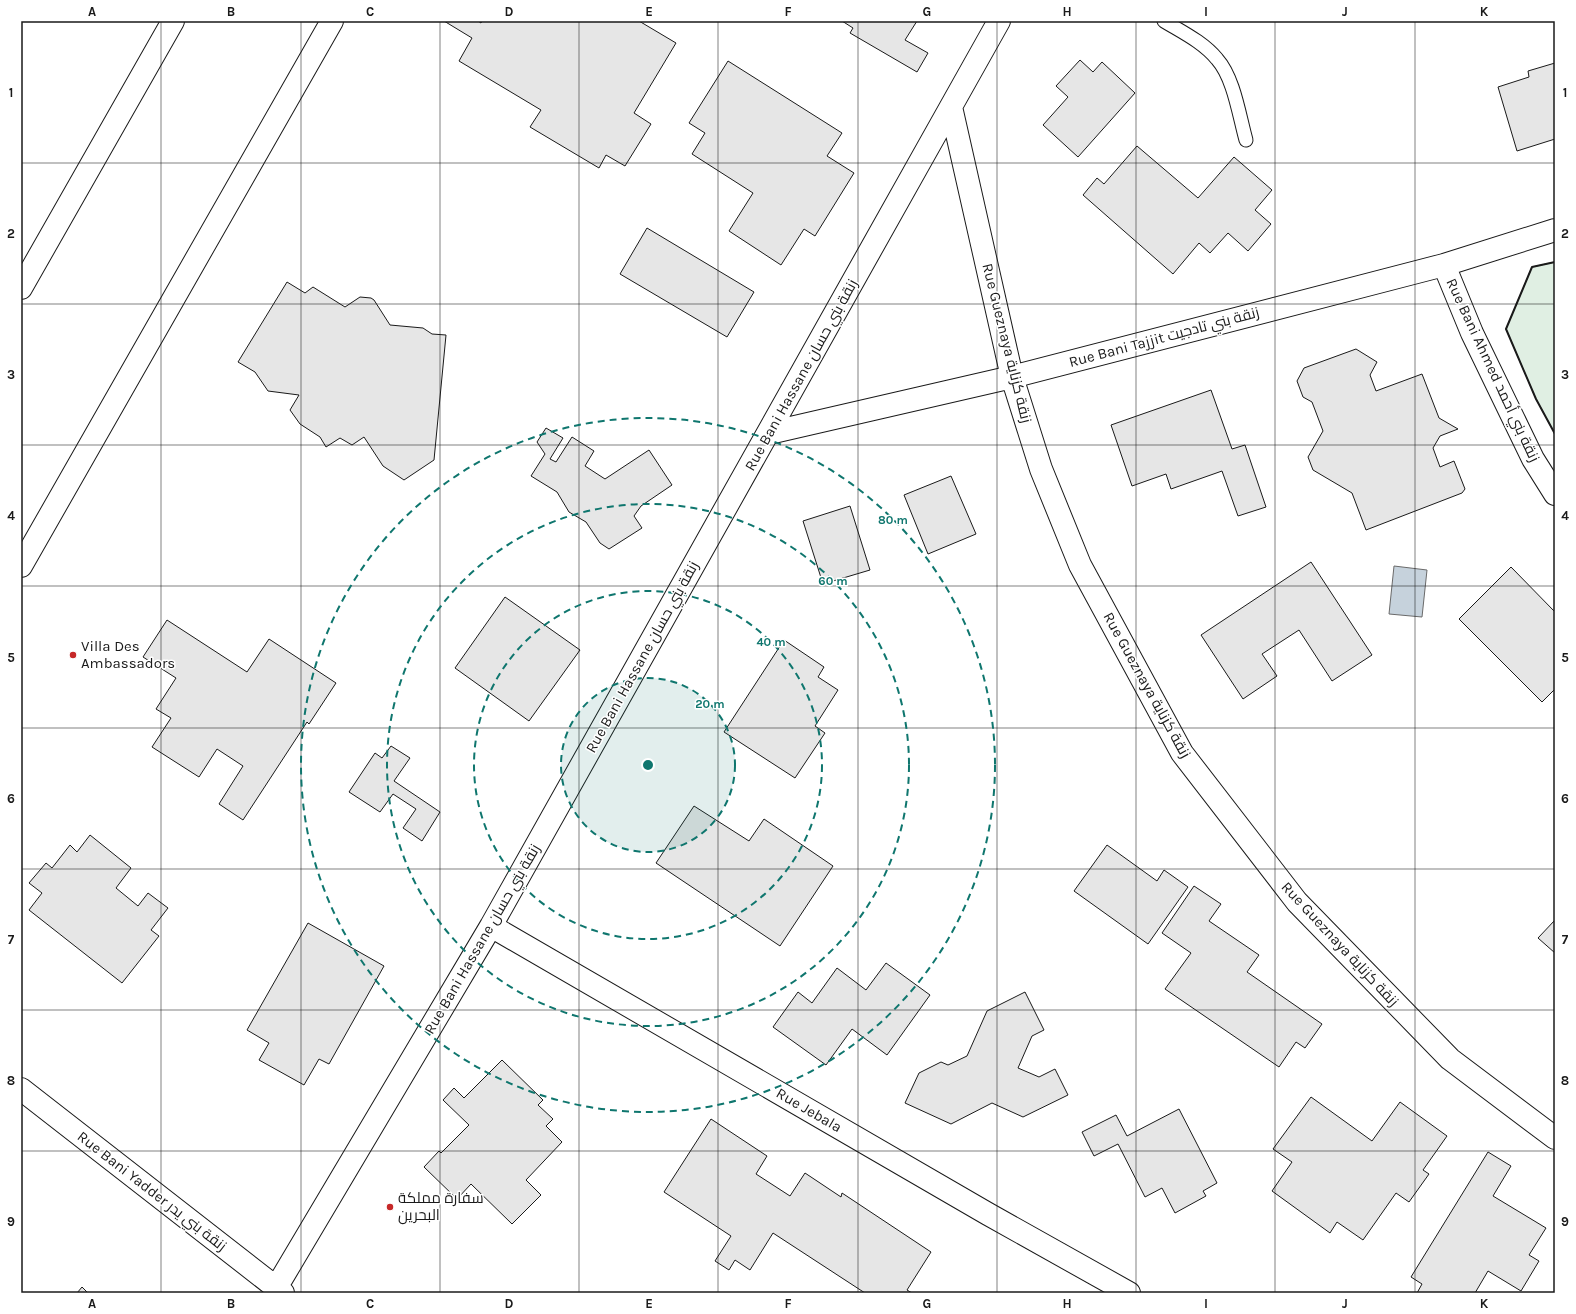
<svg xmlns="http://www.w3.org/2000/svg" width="1576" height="1314" viewBox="0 0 1576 1314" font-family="Karla,Cairo,sans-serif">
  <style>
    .green { fill: #e0efe3; stroke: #6a6a6a }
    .water { fill: #c6d2dc; stroke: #6a6a6a }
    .building { fill: #e6e6e6; stroke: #1a1a1a }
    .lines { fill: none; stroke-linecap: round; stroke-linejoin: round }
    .lane-casing { stroke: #1a1a1a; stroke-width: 15 }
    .street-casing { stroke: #1a1a1a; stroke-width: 24 }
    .primary-casing { stroke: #1a1a1a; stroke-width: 24 }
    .lane { stroke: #fff; stroke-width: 13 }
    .street { stroke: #fff; stroke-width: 22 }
    .primary { stroke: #fff; stroke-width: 22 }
    .wall { stroke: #1a1a1a; stroke-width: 2 }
    .grid { fill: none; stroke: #1a1a1a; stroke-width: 1; stroke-opacity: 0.55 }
    .ring { fill: none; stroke: #0f766e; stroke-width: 2; stroke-dasharray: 7 5 }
    .poi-dot { fill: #c62828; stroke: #fff; stroke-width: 1.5 }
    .labels { text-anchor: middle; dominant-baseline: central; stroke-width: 3; stroke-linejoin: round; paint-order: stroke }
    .street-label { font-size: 15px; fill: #1a1a1a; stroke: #fff }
    .poi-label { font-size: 15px; fill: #1a1a1a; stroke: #fff; text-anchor: start }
    .centre { fill: #0f766e; stroke: #fff; stroke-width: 2 }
    .ring-label { font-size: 12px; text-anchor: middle; font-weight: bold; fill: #0f766e; stroke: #fff; stroke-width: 3; stroke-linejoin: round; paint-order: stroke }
    .neatline { fill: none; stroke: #1a1a1a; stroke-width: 1.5 }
    .grid-label { font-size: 13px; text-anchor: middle; font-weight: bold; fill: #1a1a1a }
  </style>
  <rect width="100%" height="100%" fill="#fff"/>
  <path class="green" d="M 1555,262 L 1555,434 L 1536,399 L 1506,329 L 1532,267 Z"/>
  <path class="water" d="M 1394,566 L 1427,570 L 1422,617 L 1389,614 Z"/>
  <path class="building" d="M 444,21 L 478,21 L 481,23 L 482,21 L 639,21 L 676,43 L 634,113 L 651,124 L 625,166 L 606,155 L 599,168 L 530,127 L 541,110 L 459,61 L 472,38 Z
    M 842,21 L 917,21 L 905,40 L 928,53 L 917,72 L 850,33 L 853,28 Z
    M 1080,60 L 1093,72 L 1102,62 L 1135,93 L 1078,157 L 1043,125 L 1068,97 L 1056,86 Z
    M 728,61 L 842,133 L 827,156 L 854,173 L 815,236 L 804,229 L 781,265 L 729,231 L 753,193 L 692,154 L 705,133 L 689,123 Z
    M 1555,63 L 1555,139 L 1517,151 L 1498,87 L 1529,77 L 1528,71 Z
    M 1137,146 L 1198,198 L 1234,157 L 1272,190 L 1255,210 L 1271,224 L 1248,251 L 1228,233 L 1210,253 L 1199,243 L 1173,274 L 1083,195 L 1097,178 L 1104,184 Z
    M 647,228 L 754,292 L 727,337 L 620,274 Z
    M 287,282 L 305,293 L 313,287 L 345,307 L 360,297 L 371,298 L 374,300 L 390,325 L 423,328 L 432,334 L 446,335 L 434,460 L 404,480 L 383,466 L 364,437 L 352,445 L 340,438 L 326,447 L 320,437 L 300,424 L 290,410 L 299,395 L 268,391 L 255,372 L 238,362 Z
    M 1356,349 L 1377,362 L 1370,375 L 1376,391 L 1422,374 L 1439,418 L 1458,429 L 1440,436 L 1433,448 L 1440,467 L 1454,461 L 1465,489 L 1462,493 L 1366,530 L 1352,493 L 1313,470 L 1308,457 L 1323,431 L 1312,402 L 1303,397 L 1297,381 L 1304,368 Z
    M 1211,390 L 1232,449 L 1245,445 L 1266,507 L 1238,516 L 1222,471 L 1171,489 L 1166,474 L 1132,486 L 1111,425 Z
    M 546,428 L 563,438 L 550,459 L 556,462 L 572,437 L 594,451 L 585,466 L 605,479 L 649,450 L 672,485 L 641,506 L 634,516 L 642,528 L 609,549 L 600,543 L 586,522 L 569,512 L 557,492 L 531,476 L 545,454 L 537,442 Z
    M 951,476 L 976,534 L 928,554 L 904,495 Z
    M 850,506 L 870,570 L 823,584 L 803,521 Z
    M 1311,562 L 1372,655 L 1332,681 L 1299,630 L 1262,654 L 1277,676 L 1243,699 L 1201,635 Z
    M 1511,567 L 1555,612 L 1555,689 L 1542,702 L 1459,619 Z
    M 505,597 L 580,650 L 529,721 L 455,668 Z
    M 167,620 L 247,672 L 269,639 L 336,683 L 309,724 L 307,722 L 243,820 L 219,804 L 243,766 L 217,749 L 199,777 L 152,747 L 171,718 L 156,709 L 176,678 L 143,657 Z
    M 784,640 L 824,667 L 818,677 L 838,690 L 815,726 L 825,733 L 795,778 L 724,732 Z
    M 391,746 L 410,758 L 394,781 L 440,812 L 422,841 L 403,828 L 416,809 L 393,794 L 380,812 L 349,792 L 375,753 L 382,758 Z
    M 694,806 L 749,841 L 764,819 L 833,866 L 780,946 L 656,863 Z
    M 90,835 L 131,868 L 116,888 L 138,906 L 148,893 L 168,908 L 151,930 L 159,936 L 122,983 L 29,910 L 42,893 L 29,883 L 46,863 L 52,868 L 70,845 L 77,852 Z
    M 1107,845 L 1157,881 L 1164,870 L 1188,887 L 1148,944 L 1074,891 Z
    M 1194,886 L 1221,904 L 1209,921 L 1259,955 L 1247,972 L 1322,1024 L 1305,1048 L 1296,1042 L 1279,1067 L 1165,989 L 1191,953 L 1162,933 Z
    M 1555,920 L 1555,953 L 1538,938 Z
    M 308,923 L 384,966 L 329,1064 L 319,1059 L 304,1085 L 259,1060 L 269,1043 L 247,1030 Z
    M 886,963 L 930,995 L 887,1055 L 852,1029 L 826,1065 L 773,1027 L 798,992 L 812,1003 L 837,968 L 866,990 Z
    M 1025,992 L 1044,1030 L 1032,1036 L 1018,1068 L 1039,1077 L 1055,1069 L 1068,1095 L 1023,1117 L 992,1103 L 951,1124 L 905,1103 L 919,1073 L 941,1062 L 948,1065 L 967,1056 L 987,1011 Z
    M 502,1060 L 543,1100 L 538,1105 L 553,1119 L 546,1126 L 562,1142 L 526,1180 L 541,1195 L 512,1224 L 471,1184 L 457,1199 L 424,1167 L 439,1151 L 441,1153 L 469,1125 L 443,1100 L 454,1088 L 464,1098 Z
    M 1311,1097 L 1372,1141 L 1400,1102 L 1447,1136 L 1423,1170 L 1429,1174 L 1409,1202 L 1396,1193 L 1363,1240 L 1337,1222 L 1330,1233 L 1272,1191 L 1292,1162 L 1273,1149 Z
    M 1179,1109 L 1217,1183 L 1203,1191 L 1206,1196 L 1175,1213 L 1162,1188 L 1145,1197 L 1118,1144 L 1094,1156 L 1082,1132 L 1116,1115 L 1127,1136 Z
    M 711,1119 L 767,1156 L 756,1174 L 790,1196 L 805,1173 L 841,1197 L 842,1193 L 931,1252 L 907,1290 L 912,1293 L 865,1293 L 773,1233 L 750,1270 L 735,1260 L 729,1270 L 715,1261 L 731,1236 L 664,1192 Z
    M 1488,1152 L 1511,1166 L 1493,1196 L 1546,1228 L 1529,1255 L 1539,1261 L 1521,1291 L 1488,1271 L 1475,1293 L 1417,1293 L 1422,1284 L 1411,1277 Z
    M 82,1287 L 88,1293 L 77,1293 Z"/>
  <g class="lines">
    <defs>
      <path id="lane" d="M 1164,21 C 1182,32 1203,42 1217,59 C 1234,78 1239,115 1246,140"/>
      <path id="street" d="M 951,107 L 1012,377 L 1041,469 L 1080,565 L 1182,753 L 1297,902 L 1450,1059 L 1555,1138
        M 1444,265 L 1472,333 L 1533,459 L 1555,494
        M 769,433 L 1012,377 L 1444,265 L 1555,230
        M 21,566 L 332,21
        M 491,926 L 988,1214 L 1129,1293
        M 21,1089 L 283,1293
        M 276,1288 L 491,926 L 999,21"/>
      <path id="primary" d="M 21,288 L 173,21"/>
    </defs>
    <use href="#lane" class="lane-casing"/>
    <use href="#street" class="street-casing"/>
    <use href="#primary" class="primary-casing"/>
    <use href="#lane" class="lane"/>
    <use href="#street" class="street"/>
    <use href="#primary" class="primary"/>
    <path class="wall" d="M 1555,262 L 1532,267 L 1506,329 L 1536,399 L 1555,434"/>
  </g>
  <path class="grid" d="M 161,21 L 161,1293M 301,21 L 301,1293M 440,21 L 440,1293M 579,21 L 579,1293M 718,21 L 718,1293M 858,21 L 858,1293M 997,21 L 997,1293M 1136,21 L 1136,1293M 1275,21 L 1275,1293M 1415,21 L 1415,1293M 21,163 L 1555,163M 21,304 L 1555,304M 21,445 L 1555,445M 21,586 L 1555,586M 21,728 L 1555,728M 21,869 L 1555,869M 21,1010 L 1555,1010M 21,1151 L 1555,1151"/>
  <circle cx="648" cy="765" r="87" fill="#0f766e" fill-opacity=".12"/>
  <g class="ring">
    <circle cx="648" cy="765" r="87"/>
    <circle cx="648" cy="765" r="174"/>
    <circle cx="648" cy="765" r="261"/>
    <circle cx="648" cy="765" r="347"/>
  </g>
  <g class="poi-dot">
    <circle cx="73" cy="655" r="4"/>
    <circle cx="390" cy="1207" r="4"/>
  </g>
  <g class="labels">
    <g class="street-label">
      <text transform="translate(1164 337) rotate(-15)">Rue Bani Tajjit زنقة بني تادجيت</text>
      <text transform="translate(1007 343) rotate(76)">Rue Gueznaya زنقة كزناية</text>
      <text transform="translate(1493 370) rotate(65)">Rue Bani Ahmed زنقة بني أحمد</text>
      <text transform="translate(801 375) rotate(-61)">Rue Bani Hassane زنقة بني حسان</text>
      <text transform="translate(642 657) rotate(-61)">Rue Bani Hassane زنقة بني حسان</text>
      <text transform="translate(1147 685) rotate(61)">Rue Gueznaya زنقة كزناية</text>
      <text transform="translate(482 939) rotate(-60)">Rue Bani Hassane زنقة بني حسان</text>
      <text transform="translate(1340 944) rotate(47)">Rue Gueznaya زنقة كزناية</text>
      <text transform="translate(809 1110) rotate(30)">Rue Jebala</text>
      <text transform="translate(152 1191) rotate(38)">Rue Bani Yadder زنقة بني يدر</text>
    </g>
    <g class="poi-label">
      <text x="81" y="646">Villa Des<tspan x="81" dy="17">Ambassadors</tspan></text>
      <text x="398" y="1198">سفارة مملكة<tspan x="398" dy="17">البحرين</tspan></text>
    </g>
  </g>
  <circle cx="648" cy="765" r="6" class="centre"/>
  <g class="ring-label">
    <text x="893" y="524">80 m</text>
    <text x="833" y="585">60 m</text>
    <text x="771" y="646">40 m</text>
    <text x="710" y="708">20 m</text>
  </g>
  <rect width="1576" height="1314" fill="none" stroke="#ffffff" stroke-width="44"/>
  <rect x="22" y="22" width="1532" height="1270" class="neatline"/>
  <g class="grid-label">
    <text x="92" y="16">A</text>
    <text x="231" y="16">B</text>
    <text x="370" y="16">C</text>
    <text x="509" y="16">D</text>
    <text x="649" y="16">E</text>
    <text x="788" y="16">F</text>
    <text x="927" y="16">G</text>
    <text x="1067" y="16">H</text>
    <text x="1206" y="16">I</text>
    <text x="1345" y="16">J</text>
    <text x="1484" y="16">K</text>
    <text x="11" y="97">1</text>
    <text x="1565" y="97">1</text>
    <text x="11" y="238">2</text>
    <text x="1565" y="238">2</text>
    <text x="11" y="379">3</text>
    <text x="1565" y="379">3</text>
    <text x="11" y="520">4</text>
    <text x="1565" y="520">4</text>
    <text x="11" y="662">5</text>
    <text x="1565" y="662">5</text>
    <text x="11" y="803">6</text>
    <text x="1565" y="803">6</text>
    <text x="11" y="944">7</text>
    <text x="1565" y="944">7</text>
    <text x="11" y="1085">8</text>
    <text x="1565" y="1085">8</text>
    <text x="11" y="1226">9</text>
    <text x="1565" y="1226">9</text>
    <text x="92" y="1308">A</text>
    <text x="231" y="1308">B</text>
    <text x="370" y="1308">C</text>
    <text x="509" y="1308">D</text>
    <text x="649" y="1308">E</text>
    <text x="788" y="1308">F</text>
    <text x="927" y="1308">G</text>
    <text x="1067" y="1308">H</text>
    <text x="1206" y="1308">I</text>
    <text x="1345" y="1308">J</text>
    <text x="1484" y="1308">K</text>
  </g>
</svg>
